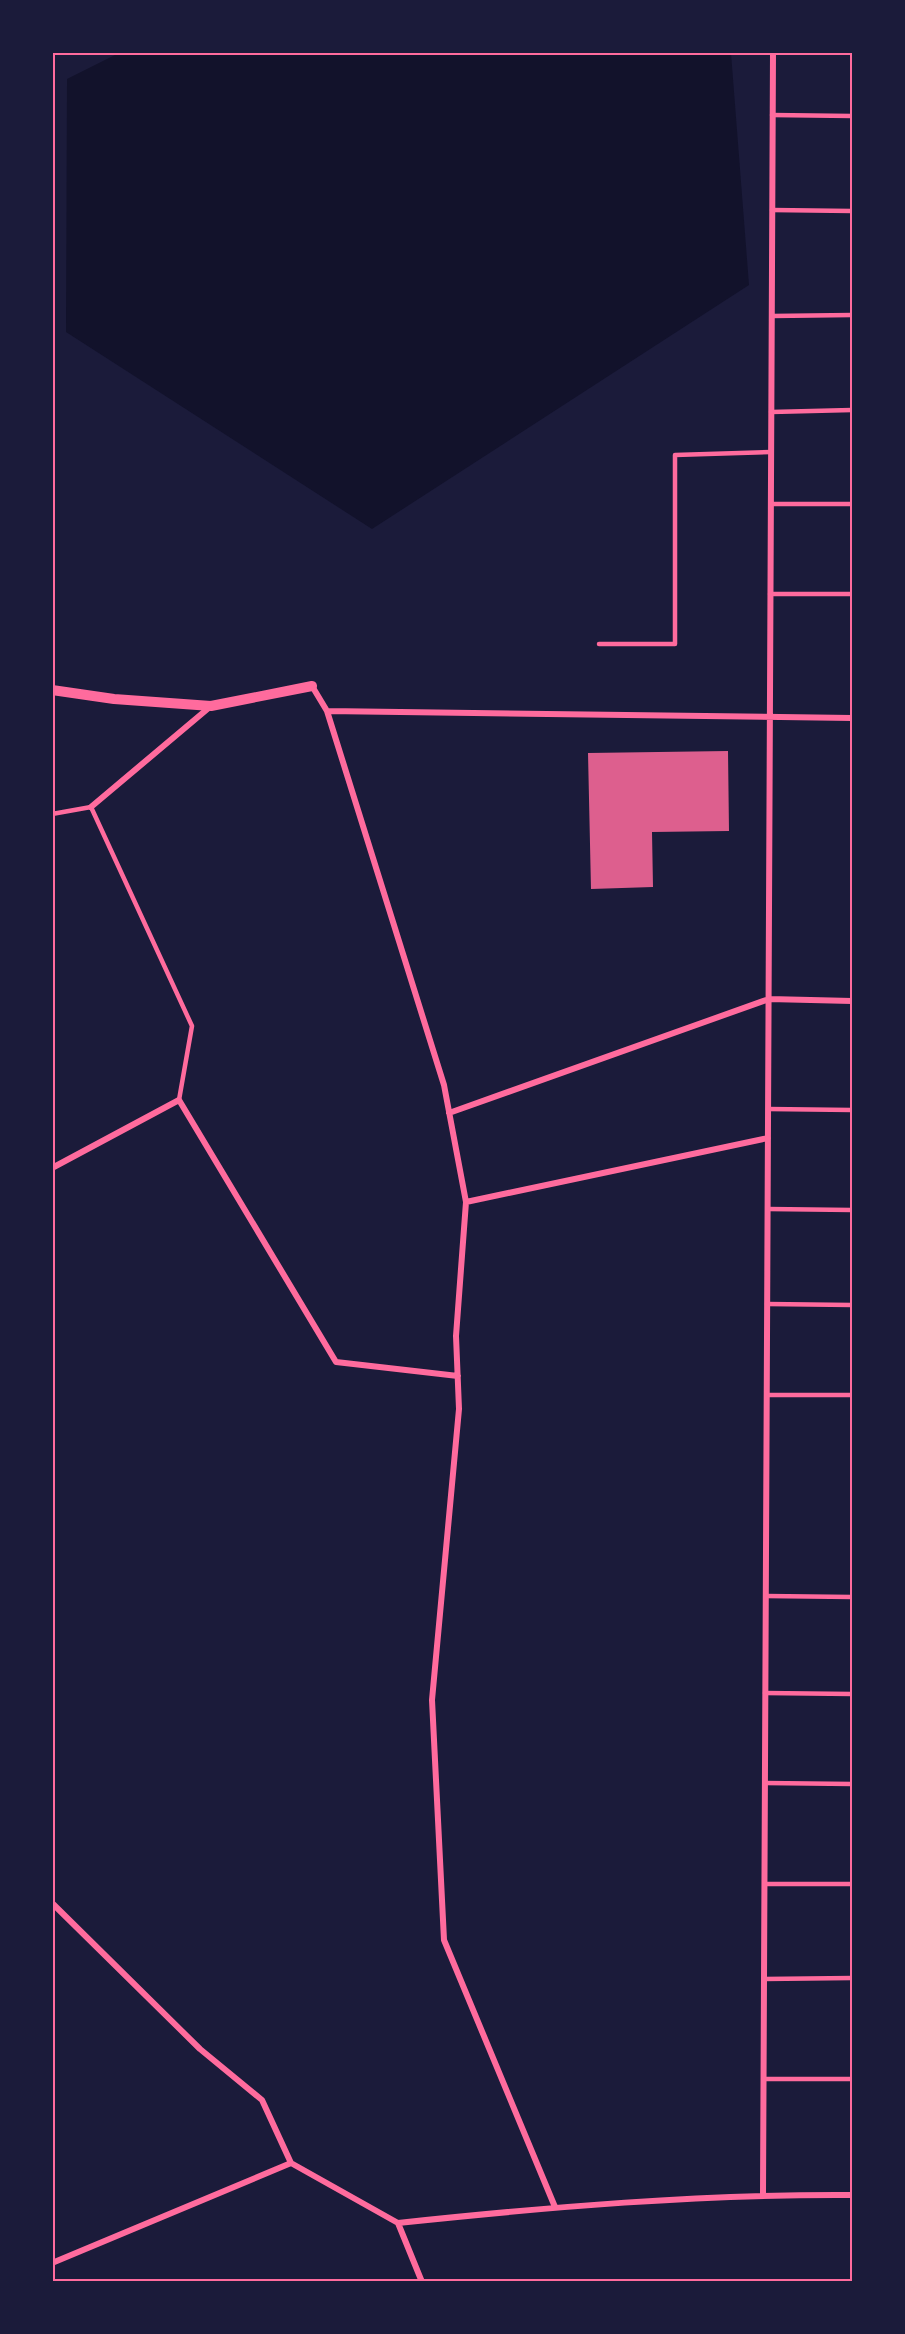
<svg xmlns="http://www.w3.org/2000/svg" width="905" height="2334" viewBox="0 0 905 2334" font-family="Commissioner,sans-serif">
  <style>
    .water { fill: #12122b }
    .building { fill: #dd5f8e }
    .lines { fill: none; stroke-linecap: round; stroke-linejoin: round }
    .service { stroke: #ff6b9d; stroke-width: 4.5 }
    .minor { stroke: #ff6b9d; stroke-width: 6 }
    .tertiary { stroke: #ff6b9d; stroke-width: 10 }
    .neatline { fill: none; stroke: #ff6b9d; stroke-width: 2 }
  </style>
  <rect width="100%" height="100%" fill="#1b1b3a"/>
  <path class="water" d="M 119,53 L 731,53 L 749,285 L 372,529 L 66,332 L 67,79 Z"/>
  <path class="building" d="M 728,751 L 729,831 L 652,832 L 653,887 L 591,889 L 588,753 Z"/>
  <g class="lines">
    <path class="service" d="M 772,115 L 852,116
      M 772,210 L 852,211
      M 772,316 L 852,315
      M 771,412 L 852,410
      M 771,504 L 852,504
      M 770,594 L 852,594
      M 599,644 L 675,644 L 675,455 L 771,452
      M 52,814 L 91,807 L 192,1026 L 179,1100
      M 768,1109 L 852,1110
      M 768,1209 L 852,1210
      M 767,1304 L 852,1305
      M 767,1395 L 852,1395
      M 766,1596 L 852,1597
      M 765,1693 L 852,1694
      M 765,1783 L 852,1784
      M 765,1884 L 852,1884
      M 764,1979 L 852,1978
      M 764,2079 L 852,2079"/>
    <path class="minor" d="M 312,686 L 327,711 L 444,1085 L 466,1202 L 456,1336 L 459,1409 L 432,1700 L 444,1940 L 555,2207
      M 327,711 L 852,718
      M 91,807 L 211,706
      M 449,1113 L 769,999 L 852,1001
      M 52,1168 L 179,1100 L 336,1362 L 458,1376
      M 466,1202 L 768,1138
      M 52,1903 L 200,2049 L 262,2100 L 291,2163 L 398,2223 L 422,2282
      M 763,2194 L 773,52
      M 398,2223 C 549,2207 700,2194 852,2195
      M 52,2263 L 291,2163"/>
    <path class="tertiary" d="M 52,690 L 114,699 L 211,706 L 312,686"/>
  </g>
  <rect width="905" height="2334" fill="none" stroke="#1b1b3a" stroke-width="108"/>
  <rect x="54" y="54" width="797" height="2226" class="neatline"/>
</svg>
